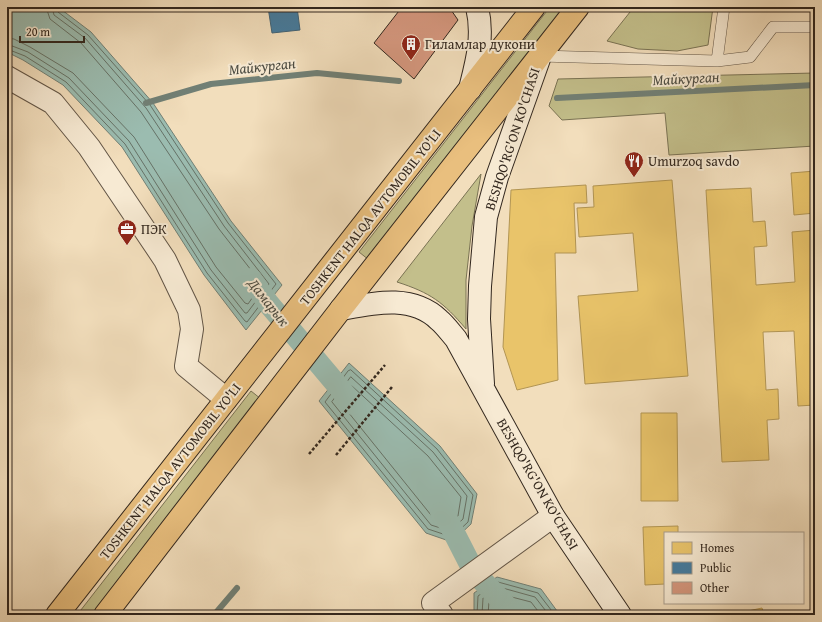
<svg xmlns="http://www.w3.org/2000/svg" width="822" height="622" viewBox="0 0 822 622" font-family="'Gentium Book Plus',serif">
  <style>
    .green { fill: #c3bf8b; stroke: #7a7354 }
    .water { fill: #9bbcb0; stroke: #718076 }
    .homes { fill: #e9c46a; stroke: #b29553 }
    .public { fill: #457b9d; stroke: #3f6277 }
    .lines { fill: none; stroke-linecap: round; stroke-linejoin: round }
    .shore { stroke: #667267; stroke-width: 1 }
    .stream { stroke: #718076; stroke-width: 6 }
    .canal { stroke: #9bbcb0; stroke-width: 22 }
    .building { fill: #d5977e; stroke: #32271e }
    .lane-casing { stroke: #625546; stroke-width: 12 }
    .street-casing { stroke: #625546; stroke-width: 24 }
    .secondary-casing { stroke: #32271e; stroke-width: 24 }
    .highway-casing { stroke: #32271e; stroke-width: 24 }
    .path { stroke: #32271e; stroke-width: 2.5; stroke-dasharray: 3 2; stroke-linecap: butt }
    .lane { stroke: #f7ead3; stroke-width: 11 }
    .street { stroke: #f7ead3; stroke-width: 22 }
    .secondary { stroke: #f7ead3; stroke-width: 22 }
    .highway { stroke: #e9bf7e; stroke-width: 22 }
    .labels { text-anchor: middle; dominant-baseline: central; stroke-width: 4; stroke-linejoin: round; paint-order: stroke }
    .poi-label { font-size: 14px; fill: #32271e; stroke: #f7ead3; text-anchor: start }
    .street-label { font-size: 14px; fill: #32271e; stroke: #f7ead3 }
    .water-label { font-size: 15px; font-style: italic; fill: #4c4c42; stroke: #f7ead3 }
  </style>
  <rect width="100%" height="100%" fill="#f2debc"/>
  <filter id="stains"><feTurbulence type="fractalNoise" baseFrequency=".005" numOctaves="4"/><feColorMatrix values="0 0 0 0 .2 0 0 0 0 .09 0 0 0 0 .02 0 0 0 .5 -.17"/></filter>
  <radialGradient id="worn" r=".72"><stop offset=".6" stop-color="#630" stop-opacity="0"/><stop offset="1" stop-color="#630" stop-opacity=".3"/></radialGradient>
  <path class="green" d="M 550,7 L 566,7 L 369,260 L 359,252 Z
    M 634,7 L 713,7 L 708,45 L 677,51 L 638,49 L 607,41 Z
    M 815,73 L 815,146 L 669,155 L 665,113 L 562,120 L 549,106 L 558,79 Z
    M 481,174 L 472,226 L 466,280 L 466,329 C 443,302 431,293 397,282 Z
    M 251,391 L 261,399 L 94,615 L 77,615 Z"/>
  <path class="water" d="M 7,7 L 58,7 L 91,32 L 153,103 L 231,221 L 282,285 L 246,330 L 204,275 L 122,147 L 63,85 L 23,60 L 7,52 Z
    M 349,363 L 440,446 L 477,494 L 471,524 L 452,542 L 426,533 L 319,401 Z
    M 497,577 L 541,589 L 560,615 L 474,615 L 474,593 Z"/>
  <path class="homes" d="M 815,171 L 815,213 L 794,215 L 791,173 Z
    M 672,180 L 688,376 L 585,384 L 578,296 L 638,291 L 633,233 L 579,237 L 577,208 L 594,207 L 593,186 Z
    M 586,185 L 587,203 L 574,203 L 576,253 L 555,253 L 558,380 L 517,390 L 503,347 L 511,190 Z
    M 751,188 L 753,222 L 765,221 L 767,246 L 754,247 L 756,285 L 795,282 L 792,232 L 815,230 L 815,405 L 798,406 L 794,331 L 763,332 L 766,390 L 778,389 L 779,419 L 767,420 L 769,460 L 722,462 L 706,190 Z
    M 641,413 L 677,413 L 678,501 L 641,501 Z
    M 678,526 L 678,533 L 665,533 L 665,584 L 645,585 L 643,527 Z
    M 762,608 L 764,615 L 729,615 Z"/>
  <path class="public" d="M 268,7 L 297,7 L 300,30 L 272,33 Z"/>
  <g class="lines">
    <path class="shore" d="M 7,38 L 14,39 L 30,47 L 73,73 L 134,137 L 216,267 L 245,303 L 248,304 L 262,284 L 219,229 L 141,112 L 81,43 L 50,19 L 46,7
      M 7,44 L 28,52 L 69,78 L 129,141 L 211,270 L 245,313 L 247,313 L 269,284 L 224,226 L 146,108 L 85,38 L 54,15 L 52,7
      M 7,49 L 25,56 L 66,82 L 125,144 L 207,273 L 245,321 L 247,322 L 276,284 L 228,223 L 150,105 L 88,35 L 58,12 L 57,7
      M 351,370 L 437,449 L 473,495 L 468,522 L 452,537 L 428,529 L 325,402 L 348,371 Z
      M 351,377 L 433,452 L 467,496 L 463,519 L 450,531 L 431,525 L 332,402 Z
      M 352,386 L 428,456 L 461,497 L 458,516 L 449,524 L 435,520 L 340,402 L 349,387 Z
      M 477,615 L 478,596 L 498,582 L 538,593 L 555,615
      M 482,615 L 483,598 L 499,587 L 535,597 L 549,615
      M 488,615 L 489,601 L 500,594 L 531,602 L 541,615"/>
    <path class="stream" d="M 557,98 L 815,85
      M 146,103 L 211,84 L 317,73 L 399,81
      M 214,615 L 237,588"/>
    <path class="canal" d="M 251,279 L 268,303 L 353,404
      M 441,513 L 449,523 L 474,572 L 515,615"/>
  </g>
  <path class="building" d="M 402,7 L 449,7 L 458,20 L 414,79 L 374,43 Z"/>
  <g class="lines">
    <defs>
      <path id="lane" d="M 540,56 L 717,61 L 750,57 L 773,27 L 815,27
        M 717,61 L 724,7"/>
      <path id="street" d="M 7,77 L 53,103 L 89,147 L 165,260 L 189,310 L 192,329 L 186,366 L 226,399
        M 442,615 L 433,603 L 553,516"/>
      <path id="secondary" d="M 470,89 C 477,61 484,36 477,7
        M 341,309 C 374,303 412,294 439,320 C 445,325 450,332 456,339 L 553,516 L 620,615
        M 483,384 L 479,319 L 480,286 L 486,217 L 497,177 L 539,59"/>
      <path id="highway" d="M 57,615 L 534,7
        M 105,615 L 341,309 L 578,7"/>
    </defs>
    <use href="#lane" class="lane-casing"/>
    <use href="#street" class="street-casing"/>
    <use href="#secondary" class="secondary-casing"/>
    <use href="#highway" class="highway-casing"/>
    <path class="path" d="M 309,454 L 385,365
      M 336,455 L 392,387"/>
    <use href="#lane" class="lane"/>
    <use href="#street" class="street"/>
    <use href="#secondary" class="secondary"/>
    <use href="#highway" class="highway"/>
  </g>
  <defs>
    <symbol id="building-pin" viewBox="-11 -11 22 30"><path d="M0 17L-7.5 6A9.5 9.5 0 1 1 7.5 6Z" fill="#8f2418" stroke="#f7ead3"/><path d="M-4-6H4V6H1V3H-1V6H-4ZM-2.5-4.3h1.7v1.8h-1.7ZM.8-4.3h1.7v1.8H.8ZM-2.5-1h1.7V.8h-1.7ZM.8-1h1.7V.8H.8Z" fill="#fff"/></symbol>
    <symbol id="restaurant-pin" viewBox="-11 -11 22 30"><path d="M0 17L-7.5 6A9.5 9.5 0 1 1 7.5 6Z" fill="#8f2418" stroke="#f7ead3"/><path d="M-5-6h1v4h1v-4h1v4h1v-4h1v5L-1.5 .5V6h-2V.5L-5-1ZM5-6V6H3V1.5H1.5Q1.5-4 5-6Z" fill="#fff"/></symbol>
    <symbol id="office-pin" viewBox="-11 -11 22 30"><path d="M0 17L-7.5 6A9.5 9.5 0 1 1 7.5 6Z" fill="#8f2418" stroke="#f7ead3"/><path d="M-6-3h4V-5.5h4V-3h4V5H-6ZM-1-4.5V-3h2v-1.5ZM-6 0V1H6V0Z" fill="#fff"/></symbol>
  </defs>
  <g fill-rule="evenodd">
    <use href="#building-pin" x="400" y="33" width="22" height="30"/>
    <use href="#restaurant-pin" x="623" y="150" width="22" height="30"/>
    <use href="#office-pin" x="116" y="218" width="22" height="30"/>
  </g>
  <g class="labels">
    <g class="poi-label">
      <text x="425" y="44">Гиламлар дукони</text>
      <text x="648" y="161">Umurzoq savdo</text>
      <text x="141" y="229">ПЭК</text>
    </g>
    <g class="street-label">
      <text transform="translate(512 139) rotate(-72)">BESHQO'RG'ON KO'CHASI</text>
      <text transform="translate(370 217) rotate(-52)">TOSHKENT HALQA AVTOMOBIL YO'LI</text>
      <text transform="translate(170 471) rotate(-52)">TOSHKENT HALQA AVTOMOBIL YO'LI</text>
      <text transform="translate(538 484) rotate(60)">BESHQO'RG'ON KO'CHASI</text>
    </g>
    <g class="water-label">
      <text transform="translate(262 66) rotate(-6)">Майкурган</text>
      <text transform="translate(686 78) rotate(-3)">Майкурган</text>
      <text transform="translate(269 302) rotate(52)">Дамарык</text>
    </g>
  </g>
  <rect width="822" height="622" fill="none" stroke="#f2debc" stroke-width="24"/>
  <rect x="8" y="8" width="806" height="606" fill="none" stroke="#32271e" stroke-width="2"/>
  <rect x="12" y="12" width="798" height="598" fill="none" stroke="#32271e"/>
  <rect x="664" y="532" width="140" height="72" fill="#f7ead3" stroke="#a89c8b"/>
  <rect x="672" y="542" width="20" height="12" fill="#e9c46a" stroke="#a89c8b"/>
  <text x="700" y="552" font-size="12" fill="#32271e">Homes</text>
  <rect x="672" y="562" width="20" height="12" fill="#457b9d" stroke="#a89c8b"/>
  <text x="700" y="572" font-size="12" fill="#32271e">Public</text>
  <rect x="672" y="582" width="20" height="12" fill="#d5977e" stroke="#a89c8b"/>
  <text x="700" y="592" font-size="12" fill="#32271e">Other</text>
  <path d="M20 36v6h64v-6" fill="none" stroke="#32271e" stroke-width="2"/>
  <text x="26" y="36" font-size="12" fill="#32271e" stroke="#f7ead3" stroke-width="3" paint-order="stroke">20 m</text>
  <rect width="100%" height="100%" filter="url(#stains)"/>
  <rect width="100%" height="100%" fill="url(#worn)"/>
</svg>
